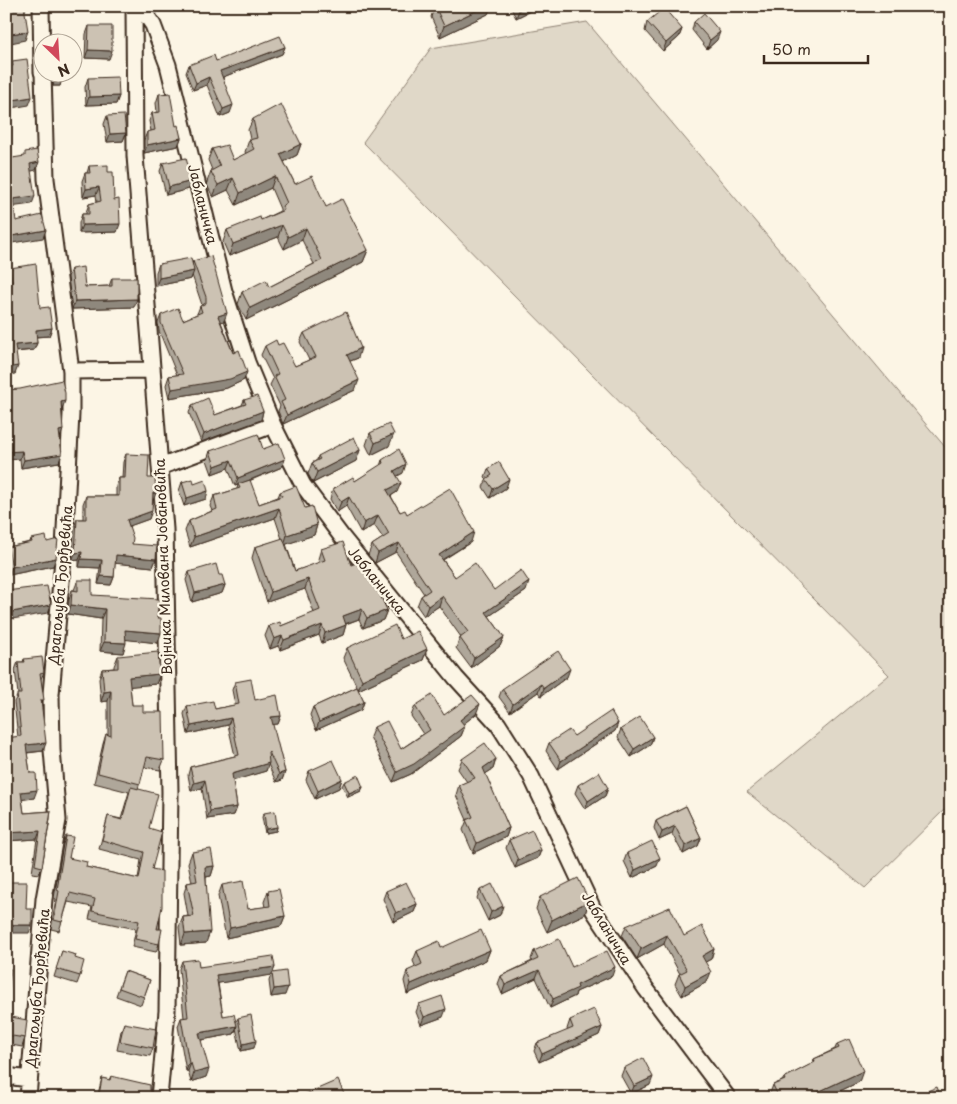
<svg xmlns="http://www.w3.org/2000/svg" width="957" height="1104" viewBox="0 0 957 1104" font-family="'Playpen Sans',sans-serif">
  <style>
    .green { fill: #e0d8c8; stroke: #8e8173 }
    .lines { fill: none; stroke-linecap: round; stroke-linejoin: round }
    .street-casing { stroke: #3b2a1e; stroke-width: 19 }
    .street { stroke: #fcf5e5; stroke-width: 15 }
    .wall { fill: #afa79a; stroke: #3b2a1e }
    .shaded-wall { fill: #8f887d; stroke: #3b2a1e }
    .building { fill: #ccc2b3; stroke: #3b2a1e }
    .labels { text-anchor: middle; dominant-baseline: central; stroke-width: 4.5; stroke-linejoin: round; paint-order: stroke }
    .street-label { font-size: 14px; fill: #3b2a1e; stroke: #fcf5e5 }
  </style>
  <rect width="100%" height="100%" fill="#fcf5e5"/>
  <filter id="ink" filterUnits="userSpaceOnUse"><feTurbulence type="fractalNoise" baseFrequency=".02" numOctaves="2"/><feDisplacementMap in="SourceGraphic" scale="10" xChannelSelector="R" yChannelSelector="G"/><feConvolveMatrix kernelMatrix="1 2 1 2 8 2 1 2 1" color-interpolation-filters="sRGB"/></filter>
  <g filter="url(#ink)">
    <path class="green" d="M 587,22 L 951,454 L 951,803 L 865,888 L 747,792 L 889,675 L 363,142 L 431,48 Z"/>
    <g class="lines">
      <defs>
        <path id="street" d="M 41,6 L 42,72
          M 134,6 L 135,156 L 165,529 L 170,792 L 167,1011 L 159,1098
          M 140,6 L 153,25 L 168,65 L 224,291 L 247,362 L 273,425 L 303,485 L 342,537 L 456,678 L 498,724 L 531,776 L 594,911 L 646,989 L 728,1098
          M 71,371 L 152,370
          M 160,467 L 273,425
          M 6,1076 L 29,1079
          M 28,1098 L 44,899 L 58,820 L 52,750 L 51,694 L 64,548 L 71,414 L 71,371 L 46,179 L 43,72"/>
      </defs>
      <use href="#street" class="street-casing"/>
      <use href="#street" class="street"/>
    </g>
    <path class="wall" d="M 431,6 L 491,6 L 488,14 L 440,37 L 431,17 L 433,11 Z
      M 510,6 L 536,6 L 536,8 L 516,18 Z
      M 647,22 L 682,29 L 679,37 L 663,51 L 645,31 Z
      M 694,22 L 717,40 L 707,49 L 692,30 Z
      M 89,26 L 109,59 L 85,58 L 86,34 Z
      M 285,47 L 282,54 L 223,77 L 230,113 L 220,117 L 207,85 L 193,90 L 186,73 L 189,65 L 216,61 Z
      M 52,72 L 61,72 L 61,82 L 60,86 L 53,86 Z
      M 88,78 L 119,96 L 116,104 L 86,105 L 85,87 Z
      M 159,94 L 176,126 L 181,138 L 178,146 L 144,153 L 144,140 L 147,132 L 151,131 L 149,121 L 152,113 L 157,112 L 156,103 Z
      M 107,116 L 126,133 L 123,141 L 107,142 L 104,124 Z
      M 253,119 L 301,144 L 297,155 L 284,162 L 295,184 L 326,207 L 368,250 L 363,262 L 246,320 L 238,304 L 242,292 L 269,287 L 314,264 L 302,240 L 284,249 L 278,237 L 229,256 L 223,242 L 227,230 L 261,220 L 280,211 L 280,209 L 271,188 L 236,205 L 228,190 L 213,197 L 207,185 L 207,182 L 211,171 L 212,170 L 208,160 L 212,149 L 233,160 L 246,154 L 245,152 L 249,140 L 250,139 L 248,130 Z
      M 163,163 L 192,181 L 189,189 L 166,195 L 160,171 Z
      M 89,166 L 108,172 L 114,200 L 117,232 L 79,233 L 79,223 L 82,214 L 86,214 L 86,212 L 89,204 L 97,202 L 96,195 L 83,197 L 82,181 L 85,173 L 87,173 Z
      M 193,261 L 224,321 L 221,322 L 244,380 L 227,388 L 169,398 L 166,385 L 169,376 L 177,375 L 159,331 L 158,323 L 161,315 L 183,320 L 197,314 L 200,306 L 202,305 L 192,275 L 191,279 L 156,286 L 156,272 L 159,264 L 192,264 Z
      M 10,268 L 40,308 L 52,328 L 49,336 L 36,337 L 37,343 L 34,350 L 16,352 L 15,374 L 7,276 Z
      M 71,269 L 85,287 L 109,286 L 112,278 L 134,307 L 72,309 L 68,277 Z
      M 304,333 L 358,358 L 350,361 L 355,390 L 283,424 L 278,411 L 280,406 L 270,385 L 273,379 L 261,355 L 265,346 L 278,345 L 295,366 L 309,360 L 300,342 Z
      M 6,390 L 61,409 L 60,438 L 62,454 L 59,462 L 21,468 L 20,459 L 6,460 Z
      M 244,400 L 263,411 L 261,420 L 201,442 L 189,413 L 192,405 L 215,415 L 242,405 Z
      M 370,433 L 389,446 L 371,455 L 366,445 Z
      M 263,449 L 285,459 L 282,467 L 249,481 L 259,504 L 278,497 L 280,492 L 305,508 L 317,525 L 314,535 L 286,544 L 295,571 L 319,563 L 318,559 L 321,549 L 351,565 L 387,610 L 383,620 L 363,628 L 359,619 L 346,624 L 343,635 L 322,643 L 319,635 L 280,650 L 278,646 L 270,649 L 265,636 L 269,626 L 281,626 L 314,613 L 305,589 L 267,602 L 252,558 L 255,547 L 282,539 L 275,518 L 190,547 L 185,531 L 189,521 L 212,511 L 210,506 L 214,496 L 237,489 L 238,485 L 235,486 L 228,468 L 212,474 L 207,460 L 210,451 Z
      M 360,450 L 356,461 L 313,483 L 308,474 L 312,463 L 317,460 L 318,456 Z
      M 126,454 L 148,478 L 153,501 L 149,519 L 129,526 L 132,544 L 156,559 L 153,567 L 115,563 L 114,577 L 111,585 L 98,584 L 100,568 L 79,567 L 79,560 L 72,561 L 74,527 L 77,519 L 83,519 L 83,504 L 86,496 L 116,496 L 116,486 L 119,478 L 122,478 L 123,462 Z
      M 382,460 L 403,473 L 397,476 L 397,492 L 391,496 L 400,512 L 407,514 L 471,542 L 443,560 L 455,577 L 494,590 L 526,591 L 489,616 L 504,637 L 500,646 L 471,668 L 456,648 L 460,638 L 461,637 L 439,606 L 424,616 L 417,606 L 421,596 L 424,594 L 396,552 L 375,563 L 368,555 L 372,545 L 383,538 L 374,525 L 361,533 L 346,506 L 337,512 L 330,499 L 333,489 L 355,481 L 380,466 Z
      M 488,469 L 506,488 L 490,498 L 483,487 L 487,479 L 485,477 Z
      M 182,482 L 194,484 L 206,499 L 184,506 L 179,491 Z
      M 31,539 L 47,542 L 56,558 L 53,566 L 9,575 L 6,561 L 6,552 L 8,547 L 30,542 Z
      M 189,572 L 219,575 L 225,585 L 222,593 L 192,602 L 186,580 Z
      M 78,580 L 92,595 L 157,618 L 158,643 L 126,639 L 123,653 L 100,651 L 101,619 L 68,614 L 69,600 L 72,590 L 74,590 Z
      M 401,639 L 427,649 L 423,660 L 358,690 L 364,702 L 361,710 L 316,730 L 310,715 L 313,707 L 357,687 L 343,658 L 347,648 Z
      M 118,656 L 160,674 L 156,684 L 130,686 L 132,705 L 143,712 L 164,760 L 160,770 L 144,767 L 138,789 L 149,828 L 159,944 L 156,952 L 132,947 L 136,929 L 89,919 L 92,907 L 68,902 L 59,931 L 51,929 L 56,899 L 54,898 L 63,844 L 66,836 L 69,858 L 86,867 L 138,879 L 141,860 L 99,849 L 108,816 L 121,819 L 129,792 L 94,783 L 103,744 L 106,734 L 108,735 L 108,701 L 101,702 L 99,679 L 102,669 L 114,668 L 114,666 Z
      M 24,659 L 44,672 L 41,679 L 43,751 L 27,753 L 34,798 L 22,799 L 24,813 L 51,811 L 42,867 L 39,874 L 32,873 L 37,839 L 6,841 L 6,738 L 18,737 L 14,702 L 18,694 L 15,670 L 18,662 L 23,662 Z
      M 567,677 L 541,696 L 538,692 L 510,712 L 499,697 L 502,689 Z
      M 235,682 L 255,700 L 281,716 L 278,724 L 272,724 L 285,772 L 282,780 L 276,782 L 268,764 L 266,771 L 233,780 L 237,807 L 234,815 L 207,819 L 202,788 L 191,791 L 188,775 L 190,767 L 235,756 L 228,725 L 188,734 L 184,714 L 187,706 L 215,709 L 235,705 L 232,690 Z
      M 415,706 L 444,715 L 476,714 L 463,724 L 465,726 L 461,736 L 411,774 L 393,782 L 370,737 L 374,727 L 401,749 L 423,734 L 411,716 Z
      M 618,723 L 615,731 L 558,769 L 546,751 L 549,743 Z
      M 621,729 L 653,737 L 650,745 L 631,757 L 618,737 Z
      M 462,759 L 496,759 L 493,769 L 485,774 L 509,828 L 506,837 L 473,853 L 463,830 L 467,820 L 456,795 L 459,785 L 467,782 L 458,769 Z
      M 309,771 L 342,779 L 339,788 L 315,799 L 306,780 Z
      M 344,782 L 363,787 L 361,791 L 348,797 L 342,786 Z
      M 578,785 L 608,788 L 605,796 L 585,809 L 575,793 Z
      M 686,806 L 701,838 L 698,846 L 683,854 L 672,834 L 659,840 L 654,828 L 656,821 Z
      M 264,813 L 277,827 L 276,831 L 265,833 L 262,817 Z
      M 509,840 L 541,850 L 538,858 L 515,868 L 506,848 Z
      M 192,852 L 214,866 L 211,876 L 206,877 L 206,943 L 181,945 L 179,927 L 183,917 L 188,916 L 184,893 L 187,883 L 192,882 L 188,863 Z
      M 627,853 L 657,866 L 632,878 L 624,861 Z
      M 222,885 L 248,909 L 265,907 L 264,902 L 268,891 L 285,916 L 281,926 L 226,938 L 218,896 Z
      M 480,890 L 500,915 L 488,921 L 477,898 Z
      M 386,891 L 417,904 L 414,912 L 393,922 L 383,899 Z
      M 540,897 L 589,901 L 585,914 L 547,932 L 536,909 Z
      M 626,926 L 684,936 L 714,949 L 711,959 L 705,962 L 707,982 L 682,996 L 675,984 L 679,974 L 680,974 L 664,944 L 637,959 L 622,936 Z
      M 490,950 L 486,960 L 407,994 L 404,981 L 407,971 L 416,968 L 413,961 L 417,951 Z
      M 62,951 L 75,958 L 80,976 L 77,984 L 54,977 Z
      M 534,951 L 572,967 L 612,976 L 576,992 L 575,996 L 550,1008 L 536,978 L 502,994 L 498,984 L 501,976 L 532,961 L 531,959 Z
      M 182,961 L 199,967 L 275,967 L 272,973 L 285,995 L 271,997 L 269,981 L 271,975 L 218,983 L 223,1016 L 236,1022 L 238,1018 L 254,1048 L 241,1051 L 236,1028 L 234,1034 L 201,1040 L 206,1077 L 191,1082 L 188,1071 L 186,1071 L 178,1026 L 181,1018 L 184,1018 L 179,969 Z
      M 125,971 L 150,980 L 141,1005 L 116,996 Z
      M 419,1004 L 443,1017 L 421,1025 L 416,1012 Z
      M 6,1016 L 25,1038 L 22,1047 L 6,1044 Z
      M 570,1020 L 602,1027 L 599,1035 L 539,1062 L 534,1051 L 537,1043 L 568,1031 L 567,1029 Z
      M 124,1023 L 153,1048 L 150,1056 L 117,1050 L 121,1031 Z
      M 837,1044 L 859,1082 L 825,1098 L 770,1098 L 769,1096 L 773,1085 L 782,1081 L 784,1078 L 812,1064 L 814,1059 L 835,1049 Z
      M 624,1068 L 650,1085 L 631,1094 L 621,1076 Z
      M 111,1076 L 150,1091 L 151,1098 L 97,1098 L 102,1078 L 109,1080 Z
      M 925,1092 L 941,1098 L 925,1098 L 924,1096 Z"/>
    <path class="shaded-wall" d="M 22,6 L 27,6 L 25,11 L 20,12 Z
      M 486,6 L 491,6 L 488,14 L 440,37 L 444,26 Z
      M 526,6 L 536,6 L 536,8 L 516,18 L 519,10 Z
      M 682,29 L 679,37 L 663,51 L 666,43 Z
      M 28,31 L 25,40 L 6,44 L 6,35 Z
      M 720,32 L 717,40 L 707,49 L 710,40 Z
      M 285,47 L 282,54 L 218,79 L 220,71 Z
      M 88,50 L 112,51 L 109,59 L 85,58 Z
      M 209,77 L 207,85 L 193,90 L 196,83 Z
      M 54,82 L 61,82 L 60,86 L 53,86 Z
      M 119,96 L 116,104 L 86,105 L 89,97 Z
      M 32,97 L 29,105 L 6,109 L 6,101 Z
      M 233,105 L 230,113 L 220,117 L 223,109 Z
      M 126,133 L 123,141 L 107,142 L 110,134 Z
      M 181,138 L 178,146 L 144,153 L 147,145 Z
      M 301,144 L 297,155 L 276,166 L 280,154 Z
      M 39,162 L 36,170 L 28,172 L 30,164 Z
      M 275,176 L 271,188 L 236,205 L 240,193 Z
      M 233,178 L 228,190 L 213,197 L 218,185 Z
      M 192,181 L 189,189 L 166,195 L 169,187 Z
      M 99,187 L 96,195 L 83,197 L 86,189 Z
      M 35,196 L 32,204 L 10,207 L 13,199 Z
      M 120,224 L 117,232 L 79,233 L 82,225 Z
      M 282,225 L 278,237 L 229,256 L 233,244 Z
      M 306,228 L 302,240 L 284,249 L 288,237 Z
      M 46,230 L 43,238 L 6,244 L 6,237 Z
      M 368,250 L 363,262 L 246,320 L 250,308 Z
      M 194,271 L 191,279 L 156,286 L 159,278 Z
      M 137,299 L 134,307 L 72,309 L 75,301 Z
      M 227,313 L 224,321 L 215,324 L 218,316 Z
      M 52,328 L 49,336 L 33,337 L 36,330 Z
      M 37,343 L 34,350 L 13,352 L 15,345 Z
      M 361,348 L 358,358 L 343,364 L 347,355 Z
      M 18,366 L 15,374 L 6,375 L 6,368 Z
      M 247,372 L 244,380 L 227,388 L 169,398 L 172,389 Z
      M 359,380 L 355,390 L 283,424 L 287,415 Z
      M 65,401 L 62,409 L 61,402 Z
      M 263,411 L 261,420 L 201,442 L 204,434 Z
      M 63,430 L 60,438 L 56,439 L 59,431 Z
      M 394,434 L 389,446 L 371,455 L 375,443 Z
      M 360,450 L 356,461 L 313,483 L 317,472 Z
      M 22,451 L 20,459 L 6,460 L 6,452 Z
      M 62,454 L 59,462 L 21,468 L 24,460 Z
      M 285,459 L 282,467 L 235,486 L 238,478 Z
      M 231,460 L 228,468 L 212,474 L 215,466 Z
      M 406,464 L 403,473 L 390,480 L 394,471 Z
      M 509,479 L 506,488 L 490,498 L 493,489 Z
      M 401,483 L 397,492 L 384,500 L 387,490 Z
      M 208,491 L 206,499 L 184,506 L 187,498 Z
      M 153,493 L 156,493 L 153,501 L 150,501 Z
      M 349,497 L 346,506 L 337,512 L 341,502 Z
      M 279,508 L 275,518 L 190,547 L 194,537 Z
      M 152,511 L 149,519 L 124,528 L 127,520 Z
      M 378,515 L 374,525 L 361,533 L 364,523 Z
      M 317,525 L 314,535 L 284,545 L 287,535 Z
      M 474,532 L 471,542 L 435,564 L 439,555 Z
      M 399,543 L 396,552 L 375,563 L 378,553 Z
      M 82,552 L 79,560 L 72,561 L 75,553 Z
      M 116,555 L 156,559 L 153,567 L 113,563 Z
      M 56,558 L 53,566 L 9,575 L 12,567 Z
      M 81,559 L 102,560 L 100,568 L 79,567 Z
      M 101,576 L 114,577 L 111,585 L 98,584 Z
      M 308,579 L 305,589 L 267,602 L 271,592 Z
      M 529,582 L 526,591 L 482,621 L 486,612 Z
      M 225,585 L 222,593 L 192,602 L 195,593 Z
      M 442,596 L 439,606 L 424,616 L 428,606 Z
      M 51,605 L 48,613 L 6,620 L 6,613 Z
      M 71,605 L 105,609 L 101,619 L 68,614 Z
      M 362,609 L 359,619 L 339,626 L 343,616 Z
      M 387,610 L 383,620 L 363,628 L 367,618 Z
      M 322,625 L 319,635 L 280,650 L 284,640 Z
      M 346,625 L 343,635 L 322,643 L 325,633 Z
      M 125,630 L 161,633 L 158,643 L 121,639 Z
      M 282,636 L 278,646 L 270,649 L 274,639 Z
      M 504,637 L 500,646 L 471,668 L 474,658 Z
      M 104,642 L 126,643 L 123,653 L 100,651 Z
      M 427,649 L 423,660 L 358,690 L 362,680 Z
      M 570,669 L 567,677 L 541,696 L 544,688 Z
      M 160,674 L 156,684 L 125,687 L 129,677 Z
      M 541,684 L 538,692 L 510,712 L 513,704 Z
      M 111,691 L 108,701 L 101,702 L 104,692 Z
      M 364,702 L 361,710 L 316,730 L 319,722 Z
      M 480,704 L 476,714 L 456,730 L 460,720 Z
      M 281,716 L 278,724 L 268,725 L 271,717 Z
      M 231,718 L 228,725 L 188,734 L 191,726 Z
      M 618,723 L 615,731 L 558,769 L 561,761 Z
      M 465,726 L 461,736 L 411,774 L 393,782 L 397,772 Z
      M 653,737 L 650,745 L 631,757 L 634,749 Z
      M 46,743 L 43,751 L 24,753 L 26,745 Z
      M 496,759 L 493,769 L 479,778 L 483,768 Z
      M 269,763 L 266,771 L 229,782 L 232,774 Z
      M 285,772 L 282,780 L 276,782 L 279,774 Z
      M 342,779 L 339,788 L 315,799 L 318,791 Z
      M 205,780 L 202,788 L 191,791 L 194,783 Z
      M 363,787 L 361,791 L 348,797 L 349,793 Z
      M 608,788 L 605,796 L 585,809 L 588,801 Z
      M 37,790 L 34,798 L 19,800 L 21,792 Z
      M 237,807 L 234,815 L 207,819 L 210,811 Z
      M 675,826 L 672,834 L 659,840 L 662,832 Z
      M 277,827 L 276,831 L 265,833 L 266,829 Z
      M 509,828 L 506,837 L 473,853 L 477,843 Z
      M 40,831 L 37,839 L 6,841 L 6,833 Z
      M 701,838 L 698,846 L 683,854 L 685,846 Z
      M 541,850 L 538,858 L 515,868 L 518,860 Z
      M 660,858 L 657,866 L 632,878 L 635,870 Z
      M 214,866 L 211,876 L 201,878 L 205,867 Z
      M 589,901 L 585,914 L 547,932 L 552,920 Z
      M 417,904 L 414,912 L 393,922 L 396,913 Z
      M 503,906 L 500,915 L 488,921 L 491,912 Z
      M 285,916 L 281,926 L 226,938 L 230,928 Z
      M 6,925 L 32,925 L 29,933 L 6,933 Z
      M 210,932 L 206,943 L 181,945 L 185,934 Z
      M 667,935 L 664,944 L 637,959 L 641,949 Z
      M 714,949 L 711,959 L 698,966 L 702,956 Z
      M 490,950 L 486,960 L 407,994 L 411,984 Z
      M 275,967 L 272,975 L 213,984 L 216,975 Z
      M 615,967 L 612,976 L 576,992 L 575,996 L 550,1008 L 553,999 L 577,985 Z
      M 539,970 L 536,978 L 502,994 L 505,985 Z
      M 711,972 L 707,982 L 682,996 L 685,986 Z
      M 288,987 L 285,995 L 271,997 L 274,989 Z
      M 446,1009 L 443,1017 L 421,1025 L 424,1017 Z
      M 237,1026 L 234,1034 L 196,1041 L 199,1033 Z
      M 602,1027 L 599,1035 L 539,1062 L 542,1054 Z
      M 256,1041 L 254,1048 L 241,1051 L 243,1044 Z
      M 189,1063 L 191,1063 L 188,1071 L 186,1071 Z
      M 209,1069 L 206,1077 L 191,1082 L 194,1073 Z
      M 863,1071 L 859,1082 L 825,1098 L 805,1098 Z
      M 653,1077 L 650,1085 L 631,1094 L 634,1086 Z
      M 344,1094 L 343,1098 L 336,1098 Z
      M 99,1095 L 121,1098 L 98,1098 Z"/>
    <path class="building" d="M 6,6 L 24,6 L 28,31 L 6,35 Z
      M 435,6 L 486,6 L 444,26 Z
      M 517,6 L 526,6 L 519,10 Z
      M 664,8 L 682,29 L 666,43 L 647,22 Z
      M 704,13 L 720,32 L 710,40 L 694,22 Z
      M 89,26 L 112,26 L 112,51 L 88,50 Z
      M 280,36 L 285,47 L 220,71 L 233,105 L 223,109 L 209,77 L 196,83 L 189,65 L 214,55 L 216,61 Z
      M 27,59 L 32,97 L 6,101 L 6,67 L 13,66 L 12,61 Z
      M 54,72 L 61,72 L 61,82 L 54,82 Z
      M 118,77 L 119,96 L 89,97 L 88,78 Z
      M 170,93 L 176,126 L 178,125 L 181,138 L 147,145 L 147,132 L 155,130 L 152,113 L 160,112 L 159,94 Z
      M 281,104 L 301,144 L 280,154 L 295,184 L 312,176 L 326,207 L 342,199 L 368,250 L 250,308 L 242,292 L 266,280 L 269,287 L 322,260 L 306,228 L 288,237 L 282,225 L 233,244 L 227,230 L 260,217 L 261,220 L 284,210 L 282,206 L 287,203 L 275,176 L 240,193 L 233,178 L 218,185 L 212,174 L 211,171 L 220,166 L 212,149 L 227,145 L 233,160 L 254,149 L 249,140 L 257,138 L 253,119 Z
      M 124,115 L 126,133 L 110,134 L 107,116 Z
      M 37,150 L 39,162 L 30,164 L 35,196 L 13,199 L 16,221 L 42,215 L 46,230 L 6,237 L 6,159 L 25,156 L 25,152 Z
      M 186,158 L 192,181 L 169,187 L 163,163 Z
      M 108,165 L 108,172 L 113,172 L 114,200 L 119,199 L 120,224 L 82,225 L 82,214 L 89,214 L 89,204 L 101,201 L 99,187 L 86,189 L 85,173 L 90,173 L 89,166 Z
      M 211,256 L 227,313 L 218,316 L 233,353 L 239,350 L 247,372 L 230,379 L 172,389 L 169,376 L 183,374 L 161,323 L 161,315 L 178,308 L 183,320 L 202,312 L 200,306 L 206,303 L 206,297 L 193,261 Z
      M 191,258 L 194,271 L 159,278 L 159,264 Z
      M 36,264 L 40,308 L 49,307 L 52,328 L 36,330 L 37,343 L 15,345 L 18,366 L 6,368 L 6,282 L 12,282 L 10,268 Z
      M 83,267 L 85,287 L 112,286 L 112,278 L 137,278 L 137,299 L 75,301 L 71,269 Z
      M 346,312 L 361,348 L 347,355 L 359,380 L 287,415 L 281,402 L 285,400 L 274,376 L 278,374 L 265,346 L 276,340 L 278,345 L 283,343 L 295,366 L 316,357 L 304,333 Z
      M 62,380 L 65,393 L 65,401 L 61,402 L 63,430 L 59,431 L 62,454 L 24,460 L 22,451 L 6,452 L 6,390 L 20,389 Z
      M 257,396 L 263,411 L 204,434 L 192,405 L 208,398 L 215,415 L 246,404 L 244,400 Z
      M 389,424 L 394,434 L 375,443 L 370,433 Z
      M 258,434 L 263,449 L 279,443 L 285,459 L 238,478 L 231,460 L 215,466 L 210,451 Z
      M 354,437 L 360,450 L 317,472 L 312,463 L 320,459 L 318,456 Z
      M 399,449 L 406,464 L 394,471 L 401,483 L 387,490 L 400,512 L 405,510 L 407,514 L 450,488 L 474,532 L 439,555 L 455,577 L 475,563 L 494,590 L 521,570 L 529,582 L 486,612 L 504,637 L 474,658 L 460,638 L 468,632 L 442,596 L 428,606 L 421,596 L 430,590 L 399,543 L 378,553 L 372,545 L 389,534 L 378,515 L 364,523 L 349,497 L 341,502 L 333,489 L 353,477 L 355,481 L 383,463 L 382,460 Z
      M 126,454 L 149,455 L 148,478 L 155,478 L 156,493 L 153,493 L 152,511 L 127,520 L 133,538 L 132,544 L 157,546 L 156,559 L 116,555 L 114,577 L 101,576 L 102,560 L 81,559 L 82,552 L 75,553 L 77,519 L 86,519 L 86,496 L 119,496 L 119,478 L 125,478 Z
      M 499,462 L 509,479 L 493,489 L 486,479 L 492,475 L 488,469 Z
      M 193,479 L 194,484 L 205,480 L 208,491 L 187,498 L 182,482 Z
      M 250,480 L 259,504 L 282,496 L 280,492 L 296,486 L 305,508 L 312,506 L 317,525 L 287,535 L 279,508 L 194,537 L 189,521 L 217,509 L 214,496 L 240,488 L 238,484 Z
      M 46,536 L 47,542 L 58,539 L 56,558 L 12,567 L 8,547 L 32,542 L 31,539 Z
      M 283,538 L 295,571 L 325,560 L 321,549 L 343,542 L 351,565 L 361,561 L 368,569 L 387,610 L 367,618 L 362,609 L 343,616 L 346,625 L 325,633 L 322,625 L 284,640 L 282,636 L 274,639 L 269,626 L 280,622 L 281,626 L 320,610 L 308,579 L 271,592 L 255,547 Z
      M 216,564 L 219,575 L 222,575 L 225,585 L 195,593 L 189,572 Z
      M 78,580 L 92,580 L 92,595 L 159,599 L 157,618 L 161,618 L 161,633 L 125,630 L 126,643 L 104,642 L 105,609 L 71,605 L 72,590 L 78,591 Z
      M 47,586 L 51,605 L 6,613 L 6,591 Z
      M 395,625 L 401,639 L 418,631 L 427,649 L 362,680 L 347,648 Z
      M 558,651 L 570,669 L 544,688 L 541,684 L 513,704 L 502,689 Z
      M 158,652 L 160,674 L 129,677 L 132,705 L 143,705 L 143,712 L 163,712 L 164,760 L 147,757 L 140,784 L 98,773 L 106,734 L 111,736 L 111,691 L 104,692 L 102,669 L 118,668 L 118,656 Z
      M 42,657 L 44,672 L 40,673 L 44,700 L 41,700 L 46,743 L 26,745 L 30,773 L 36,773 L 37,790 L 21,792 L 24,813 L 51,811 L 42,867 L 35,865 L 40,831 L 6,833 L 6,793 L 8,793 L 6,777 L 6,738 L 21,736 L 17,694 L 21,694 L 18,662 L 25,662 L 24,659 Z
      M 251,679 L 255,700 L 277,695 L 281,716 L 271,717 L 285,772 L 279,774 L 269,752 L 268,753 L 269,763 L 232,774 L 237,807 L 210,811 L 205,780 L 194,783 L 190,767 L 239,755 L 231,718 L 191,726 L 187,706 L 213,701 L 215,709 L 239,704 L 235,682 Z
      M 357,687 L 364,702 L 319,722 L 313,707 Z
      M 432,695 L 444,715 L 472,695 L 480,704 L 460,720 L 465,726 L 414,764 L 397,772 L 374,727 L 387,721 L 401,749 L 430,730 L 415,706 Z
      M 611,711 L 618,723 L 561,761 L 549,743 L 569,730 L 574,736 Z
      M 640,717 L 653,737 L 634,749 L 621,729 Z
      M 485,743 L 496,759 L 483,768 L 509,828 L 477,843 L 466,820 L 473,817 L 459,785 L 475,778 L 462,759 Z
      M 333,760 L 342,779 L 318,791 L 309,771 Z
      M 599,772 L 608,788 L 588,801 L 578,785 Z
      M 358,775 L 363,787 L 349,793 L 344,782 Z
      M 131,787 L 158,794 L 149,828 L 162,832 L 152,869 L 162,871 L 162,907 L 157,929 L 162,929 L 159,944 L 135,939 L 139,921 L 92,911 L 95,899 L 70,893 L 62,922 L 54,920 L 59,891 L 57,890 L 66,836 L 73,837 L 69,858 L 87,862 L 86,867 L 139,879 L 144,852 L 102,840 L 108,816 L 122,820 Z
      M 686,806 L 701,838 L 685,846 L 675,826 L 662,832 L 656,821 Z
      M 275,811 L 277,827 L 266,829 L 264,813 Z
      M 532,830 L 541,850 L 518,860 L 509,840 Z
      M 652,841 L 660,858 L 635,870 L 627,853 Z
      M 211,849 L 214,866 L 205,867 L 210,932 L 185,934 L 183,917 L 194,916 L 187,883 L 197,881 L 192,852 Z
      M 578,878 L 589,901 L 552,920 L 540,897 Z
      M 243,881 L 248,909 L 270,906 L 268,891 L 279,889 L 285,916 L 230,928 L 222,885 Z
      M 6,882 L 27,882 L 26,909 L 32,909 L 32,925 L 6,925 Z
      M 406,882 L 417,904 L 396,913 L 386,891 Z
      M 492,884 L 503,906 L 491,912 L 480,890 Z
      M 670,907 L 684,936 L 702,926 L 714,949 L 702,956 L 711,972 L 685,986 L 679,974 L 687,970 L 667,935 L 641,949 L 626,926 Z
      M 481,930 L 490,950 L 411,984 L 407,971 L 422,964 L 417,951 L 439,941 L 441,948 Z
      M 559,939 L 572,967 L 607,951 L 615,967 L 577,985 L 578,988 L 553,999 L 539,970 L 505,985 L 501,976 L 538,959 L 534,951 Z
      M 62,951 L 76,955 L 75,958 L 84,961 L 80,976 L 56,969 Z
      M 273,956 L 275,967 L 216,975 L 223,1016 L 234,1014 L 237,1026 L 199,1033 L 209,1069 L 194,1073 L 191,1063 L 189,1063 L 181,1018 L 188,1017 L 182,961 L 198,959 L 199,967 Z
      M 6,969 L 11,969 L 8,994 L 6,994 Z
      M 125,971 L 150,980 L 144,997 L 119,988 Z
      M 286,971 L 288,987 L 274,989 L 272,973 Z
      M 442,996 L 446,1009 L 424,1017 L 419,1004 Z
      M 594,1009 L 602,1027 L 542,1054 L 537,1043 L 573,1028 L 570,1020 Z
      M 251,1015 L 256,1041 L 243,1044 L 238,1018 Z
      M 6,1016 L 27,1020 L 25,1038 L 6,1035 Z
      M 124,1023 L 156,1029 L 153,1048 L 120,1041 Z
      M 849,1039 L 863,1071 L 805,1098 L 779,1098 L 773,1085 L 785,1080 L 784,1078 L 815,1062 L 814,1059 L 839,1048 L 837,1044 Z
      M 643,1058 L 653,1077 L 634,1086 L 624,1068 Z
      M 111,1076 L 150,1085 L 150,1091 L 152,1092 L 151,1098 L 121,1098 L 99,1095 L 102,1078 L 110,1080 Z
      M 338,1080 L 344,1094 L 336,1098 L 284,1098 L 297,1092 L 299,1097 Z
      M 937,1087 L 941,1097 L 940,1098 L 928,1098 L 925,1092 Z
      M 6,1093 L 10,1094 L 9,1098 L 6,1098 Z"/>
  </g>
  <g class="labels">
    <g class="street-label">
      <text transform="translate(203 204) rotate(76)">Јабланичка</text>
      <text transform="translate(163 567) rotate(-92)">Војника Милована Јовановића</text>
      <text transform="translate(377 580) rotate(51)">Јабланичка</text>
      <text transform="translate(60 585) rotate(-85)">Драгољуба Ђорђевића</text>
      <text transform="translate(607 928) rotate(59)">Јабланичка</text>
      <text transform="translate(37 988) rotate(-85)">Драгољуба Ђорђевића</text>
    </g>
  </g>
  <rect width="957" height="1104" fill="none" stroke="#fcf5e5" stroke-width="25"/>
  <rect x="12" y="12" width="932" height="1079" fill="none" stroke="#3b2a1e" stroke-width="2" filter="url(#ink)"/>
  <g transform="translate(58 58) rotate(155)"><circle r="24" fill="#fcf5e5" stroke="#afa495"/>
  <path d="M0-4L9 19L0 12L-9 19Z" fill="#d1495b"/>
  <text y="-8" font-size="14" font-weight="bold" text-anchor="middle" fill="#3b2a1e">N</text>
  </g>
  <path d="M764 55v8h104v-8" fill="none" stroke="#3b2a1e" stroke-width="2.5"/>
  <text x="772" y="55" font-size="15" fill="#3b2a1e" stroke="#fcf5e5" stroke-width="4" paint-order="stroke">50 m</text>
</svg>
